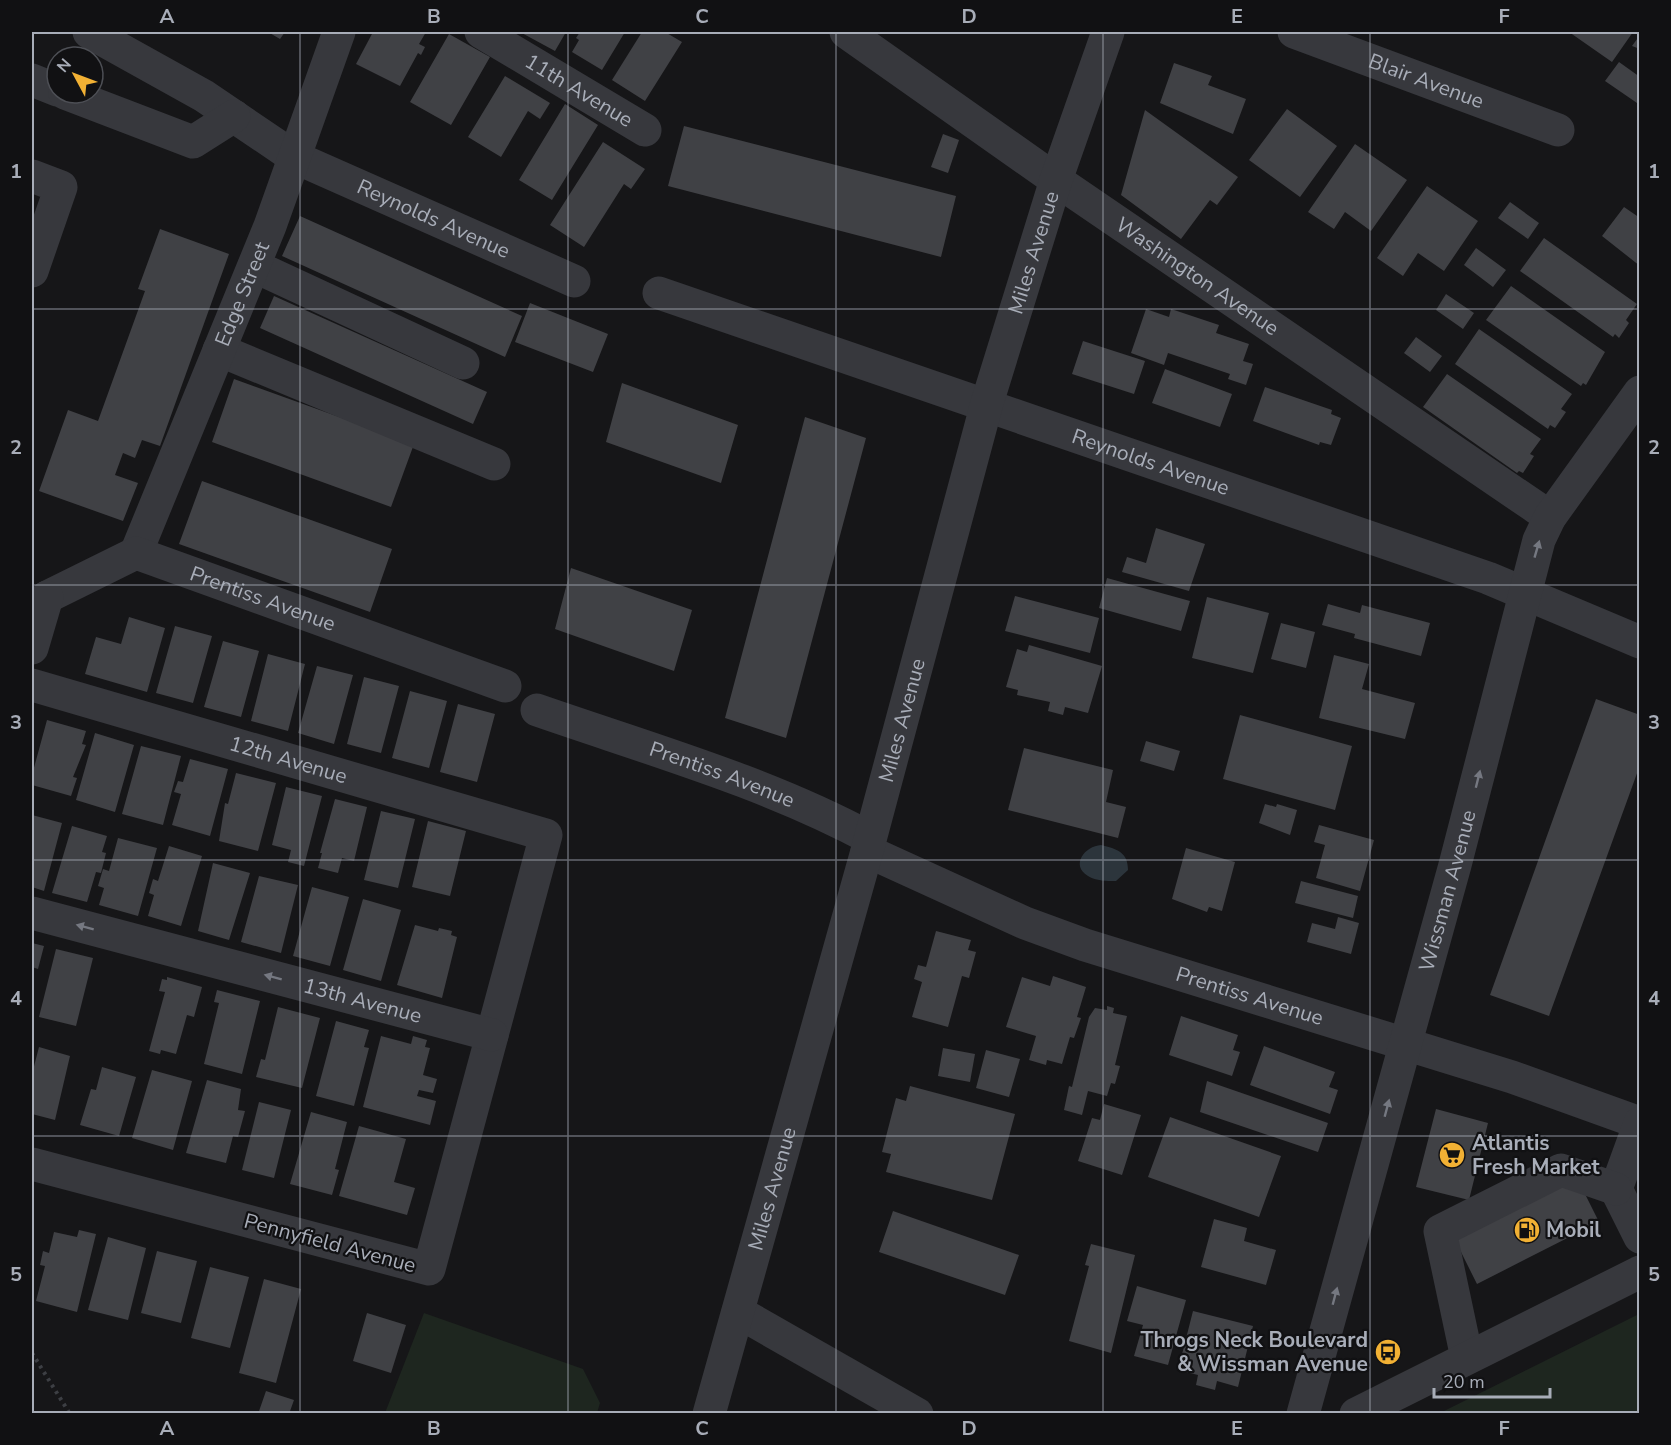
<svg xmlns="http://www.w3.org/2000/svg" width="1671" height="1445" viewBox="0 0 1671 1445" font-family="'Nunito Sans',sans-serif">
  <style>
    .green { fill: #1e261f }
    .water { fill: #2c353c }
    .building { fill: #404145 }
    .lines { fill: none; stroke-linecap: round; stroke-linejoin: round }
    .path { stroke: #3d3f44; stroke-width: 4; stroke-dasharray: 3 4.5; stroke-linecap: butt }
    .minor { stroke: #37383d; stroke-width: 33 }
    .oneway { fill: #757881 }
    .grid { fill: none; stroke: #a8adb8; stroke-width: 1.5; stroke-opacity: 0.55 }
    .labels { text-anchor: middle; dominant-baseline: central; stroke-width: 4.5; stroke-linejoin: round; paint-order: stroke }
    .street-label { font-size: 21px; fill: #a8adb8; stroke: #111113 }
    .poi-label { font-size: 21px; font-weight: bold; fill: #a8adb8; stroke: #111113; text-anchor: start }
    .neatline { fill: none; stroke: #a8adb8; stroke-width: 2 }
    .grid-label { font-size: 20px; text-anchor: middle; font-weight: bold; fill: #a8adb8 }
  </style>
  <rect width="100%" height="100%" fill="#161618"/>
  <path class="green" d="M 424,1313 L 583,1369 L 600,1403 L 597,1413 L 385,1413 Z
    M 1639,1314 L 1639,1413 L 1440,1413 Z"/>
  <path class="water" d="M 1101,845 C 1117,849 1128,852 1128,870 L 1116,881 C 1107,881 1096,881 1088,876 C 1070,865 1085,846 1101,845 Z"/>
  <path class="building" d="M 268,32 L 285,32 L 280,39 Z
    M 373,32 L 426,32 L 419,44 L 425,47 L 421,55 L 418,53 L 400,86 L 356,64 Z
    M 520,32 L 566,32 L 555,51 Z
    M 580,32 L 625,32 L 602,70 L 572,52 L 579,40 L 576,38 Z
    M 642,32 L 665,32 L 682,42 L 645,101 L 612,80 Z
    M 1569,32 L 1633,32 L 1612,62 Z
    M 449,34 L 490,57 L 451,125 L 410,102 Z
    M 1640,35 L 1640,49 L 1632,46 Z
    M 1619,62 L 1640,77 L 1640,99 L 1637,103 L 1605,81 Z
    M 1174,63 L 1212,76 L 1208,85 L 1246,99 L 1233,134 L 1160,103 Z
    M 505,76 L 550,103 L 540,119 L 528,111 L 501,157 L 468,137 Z
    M 565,104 L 598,125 L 552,200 L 519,180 Z
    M 1287,109 L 1337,146 L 1300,197 L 1249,160 Z
    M 1145,110 L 1238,177 L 1217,205 L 1210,200 L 1181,239 L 1121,195 Z
    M 684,126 L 956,196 L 941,257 L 668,186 Z
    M 943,134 L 959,140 L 948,173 L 931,167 Z
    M 603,142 L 645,169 L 631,189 L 624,184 L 584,247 L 550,225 Z
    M 1355,144 L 1407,180 L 1371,231 L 1345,212 L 1334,229 L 1308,212 Z
    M 1427,186 L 1478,221 L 1444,271 L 1418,253 L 1403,276 L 1377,258 Z
    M 1510,202 L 1539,223 L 1528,239 L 1498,218 Z
    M 1624,207 L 1640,218 L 1640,266 L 1602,236 Z
    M 300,216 L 522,316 L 505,357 L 282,256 Z
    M 160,229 L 229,254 L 160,446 L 142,440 L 135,458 L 123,453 L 115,475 L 138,483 L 123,521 L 39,491 L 68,410 L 98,421 L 145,291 L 138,289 Z
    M 1544,238 L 1637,304 L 1626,320 L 1629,323 L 1619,338 L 1615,334 L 1613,337 L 1520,271 Z
    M 1476,248 L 1506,270 L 1493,287 L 1464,265 Z
    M 1511,286 L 1605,352 L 1586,385 L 1583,383 L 1581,386 L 1486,320 Z
    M 1446,294 L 1474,313 L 1463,329 L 1436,310 Z
    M 274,296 L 487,392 L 473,424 L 260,328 Z
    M 530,303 L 608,334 L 593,372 L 515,342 Z
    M 1146,309 L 1169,317 L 1171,309 L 1219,325 L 1216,333 L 1249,344 L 1243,361 L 1253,364 L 1246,385 L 1228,379 L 1230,374 L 1168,353 L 1164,365 L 1131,353 Z
    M 1479,329 L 1572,394 L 1561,409 L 1566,412 L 1555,428 L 1550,425 L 1548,429 L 1455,364 Z
    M 1416,337 L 1442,356 L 1430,372 L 1404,353 Z
    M 1083,341 L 1145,361 L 1134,394 L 1072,374 Z
    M 1165,369 L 1232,394 L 1220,427 L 1152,403 Z
    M 1447,374 L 1541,439 L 1530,454 L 1534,456 L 1523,473 L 1519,471 L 1517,473 L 1423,407 Z
    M 234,379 L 414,444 L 391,507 L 212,442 Z
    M 622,383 L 738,425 L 721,483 L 606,442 Z
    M 1265,387 L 1332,410 L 1331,414 L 1341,418 L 1331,445 L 1320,442 L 1319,445 L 1253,421 Z
    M 805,417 L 866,438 L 786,738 L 725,718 Z
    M 202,481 L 392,549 L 370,612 L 179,544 Z
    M 1156,528 L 1205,544 L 1189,591 L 1122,572 L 1127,557 L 1146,563 Z
    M 571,568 L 692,610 L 674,671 L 555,629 Z
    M 1107,578 L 1190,601 L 1181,631 L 1099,608 Z
    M 1015,596 L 1099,618 L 1090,653 L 1005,631 Z
    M 1207,597 L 1269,613 L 1253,673 L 1192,658 Z
    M 1328,604 L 1360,613 L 1362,605 L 1430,623 L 1421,656 L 1354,638 L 1355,634 L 1322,625 Z
    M 129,617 L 165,628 L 147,692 L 85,674 L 96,637 L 121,644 Z
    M 1281,623 L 1315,632 L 1306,668 L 1271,659 Z
    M 175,626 L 212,636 L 193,703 L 156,693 Z
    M 223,641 L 259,651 L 241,717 L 204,707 Z
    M 1029,645 L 1102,666 L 1088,713 L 1065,707 L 1063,715 L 1048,711 L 1050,702 L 1017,695 L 1018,690 L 1006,687 L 1017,649 L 1027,652 Z
    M 268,654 L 305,664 L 288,731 L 251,721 Z
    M 1334,655 L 1369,664 L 1362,689 L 1415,703 L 1405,739 L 1319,718 Z
    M 317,666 L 353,675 L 334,744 L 298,733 Z
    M 364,677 L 399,686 L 381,753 L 347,744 Z
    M 410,691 L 447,701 L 429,768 L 392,758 Z
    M 1596,699 L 1640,715 L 1640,765 L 1549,1016 L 1490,995 Z
    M 458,704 L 495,714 L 477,782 L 440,772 Z
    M 1240,715 L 1352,746 L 1335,810 L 1223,779 Z
    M 47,720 L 86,731 L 82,744 L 86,745 L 73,777 L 77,778 L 71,796 L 32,785 L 32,775 Z
    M 95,733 L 134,745 L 115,812 L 76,800 Z
    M 1146,741 L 1180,751 L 1174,771 L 1140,761 Z
    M 141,746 L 181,756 L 163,825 L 122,814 Z
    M 1024,748 L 1113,770 L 1106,802 L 1126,807 L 1118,838 L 1008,810 Z
    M 190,759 L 228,769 L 210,836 L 172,825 L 181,794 L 174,792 L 178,781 L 183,782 Z
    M 236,773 L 276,783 L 258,851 L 219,841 L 225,803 L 228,804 Z
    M 286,787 L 322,796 L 304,866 L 288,862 L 291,850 L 272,845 Z
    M 335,799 L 367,807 L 354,861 L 342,858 L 338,873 L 318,868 L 322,853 L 320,853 Z
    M 1265,804 L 1276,807 L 1277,804 L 1297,810 L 1290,835 L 1259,823 Z
    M 381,811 L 415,819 L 398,888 L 364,880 Z
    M 32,815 L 62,823 L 44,891 L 32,887 Z
    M 428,821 L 466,831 L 450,896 L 412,887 Z
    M 1319,825 L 1374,840 L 1360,891 L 1316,878 L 1325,845 L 1314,842 Z
    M 72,826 L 107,836 L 102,852 L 106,853 L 101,873 L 96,872 L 87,902 L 52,893 Z
    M 118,838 L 157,848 L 138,916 L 99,905 L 104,888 L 98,886 L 103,869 L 109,871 Z
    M 169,846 L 202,856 L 181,926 L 148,916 L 154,895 L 149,893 L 153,879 L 158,881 Z
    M 1186,848 L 1235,862 L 1222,911 L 1209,907 L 1207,912 L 1172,899 Z
    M 213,863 L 250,873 L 229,940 L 198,931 Z
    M 259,876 L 298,885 L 281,953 L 241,942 Z
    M 1301,881 L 1358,896 L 1353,918 L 1295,903 Z
    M 312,887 L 349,897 L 330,966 L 293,956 Z
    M 363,899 L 401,910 L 381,981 L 343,970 Z
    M 1338,917 L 1359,923 L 1351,954 L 1307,942 L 1312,923 L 1335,929 Z
    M 415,925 L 438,931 L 439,928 L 452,931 L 451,935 L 457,937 L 442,998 L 397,985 Z
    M 936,931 L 971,940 L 968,950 L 976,952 L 969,978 L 962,976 L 948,1027 L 912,1017 L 922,982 L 914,979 L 918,965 L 926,967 Z
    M 32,943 L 44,946 L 38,969 L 32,967 Z
    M 56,949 L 93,958 L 76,1026 L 39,1017 Z
    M 1053,976 L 1086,987 L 1077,1017 L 1081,1018 L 1074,1038 L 1070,1037 L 1062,1064 L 1047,1060 L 1046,1065 L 1029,1060 L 1036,1036 L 1006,1027 L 1022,977 L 1050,986 Z
    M 167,977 L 202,987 L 194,1017 L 187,1015 L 176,1054 L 161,1050 L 160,1054 L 149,1051 L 165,992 L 159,991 L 162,979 L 167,980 Z
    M 217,990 L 260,1001 L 242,1074 L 204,1064 L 219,1003 L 214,1002 Z
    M 1107,1006 L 1114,1008 L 1113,1013 L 1127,1016 L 1115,1065 L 1120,1066 L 1115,1084 L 1111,1083 L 1107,1096 L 1088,1091 L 1082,1115 L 1064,1110 L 1069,1086 L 1072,1087 L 1089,1017 L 1095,1008 L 1107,1010 Z
    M 278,1007 L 320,1018 L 302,1088 L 256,1077 L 261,1059 L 265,1060 Z
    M 1181,1016 L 1238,1035 L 1233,1050 L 1240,1052 L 1232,1076 L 1169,1055 Z
    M 336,1021 L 369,1030 L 364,1047 L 369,1048 L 354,1106 L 316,1096 Z
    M 381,1036 L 411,1044 L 413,1036 L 427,1040 L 425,1047 L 430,1048 L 423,1075 L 437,1079 L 433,1093 L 419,1090 L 417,1096 L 436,1101 L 430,1125 L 363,1107 Z
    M 1264,1046 L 1335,1072 L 1329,1087 L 1338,1090 L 1330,1114 L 1250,1085 Z
    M 39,1047 L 70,1056 L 55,1120 L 32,1114 L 32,1074 Z
    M 943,1048 L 975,1054 L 970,1082 L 938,1076 Z
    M 986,1050 L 1020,1059 L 1009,1097 L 976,1088 Z
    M 102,1067 L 136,1077 L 119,1136 L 80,1125 L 91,1089 L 96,1090 Z
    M 152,1070 L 192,1081 L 173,1150 L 132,1138 Z
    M 207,1080 L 241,1089 L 238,1110 L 245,1111 L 238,1137 L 233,1136 L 226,1163 L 186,1153 Z
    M 1207,1081 L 1328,1123 L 1318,1152 L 1200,1112 Z
    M 910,1086 L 1015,1114 L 992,1200 L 886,1172 L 891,1154 L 882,1152 L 896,1098 L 906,1101 Z
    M 259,1102 L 291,1110 L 274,1178 L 242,1170 Z
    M 1104,1104 L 1141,1115 L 1122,1175 L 1078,1161 L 1092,1118 L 1100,1120 Z
    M 1436,1109 L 1488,1123 L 1469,1200 L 1416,1187 Z
    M 311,1112 L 347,1122 L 335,1169 L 339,1170 L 332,1195 L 290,1184 Z
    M 1170,1117 L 1281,1156 L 1259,1217 L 1148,1177 Z
    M 359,1126 L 406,1139 L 394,1182 L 415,1188 L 407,1215 L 339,1196 Z
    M 1576,1176 L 1599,1222 L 1477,1284 L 1454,1238 Z
    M 893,1211 L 1019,1255 L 1005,1295 L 879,1252 Z
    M 1214,1219 L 1247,1228 L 1244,1241 L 1276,1250 L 1266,1285 L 1201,1267 Z
    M 79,1230 L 96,1234 L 77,1312 L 36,1301 L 45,1266 L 40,1265 L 43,1251 L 49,1253 L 54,1232 L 77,1237 Z
    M 108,1237 L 146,1248 L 128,1320 L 88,1310 Z
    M 1091,1244 L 1135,1255 L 1111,1353 L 1069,1341 L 1089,1266 L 1085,1265 Z
    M 157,1251 L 197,1261 L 181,1323 L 141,1313 Z
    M 210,1267 L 249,1277 L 230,1348 L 191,1338 Z
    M 264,1279 L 301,1289 L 276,1383 L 239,1373 Z
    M 1137,1286 L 1186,1300 L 1168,1365 L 1134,1356 L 1143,1325 L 1127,1321 Z
    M 1193,1311 L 1253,1326 L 1238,1387 L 1217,1381 L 1215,1390 L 1196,1385 L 1198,1375 L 1178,1370 Z
    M 367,1313 L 406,1325 L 391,1373 L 353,1361 Z
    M 266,1391 L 294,1400 L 289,1414 L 258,1414 Z"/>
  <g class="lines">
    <path class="path" d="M 32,1353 L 70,1414"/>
    <g class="minor">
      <path id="s1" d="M 89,32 L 204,96 L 294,157 L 574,281"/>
      <path id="s2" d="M 481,32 L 645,130"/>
      <path id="s3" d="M 846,32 L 1056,180 L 1550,517"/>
      <path id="s4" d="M 1294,32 L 1558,130"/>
      <path d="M 32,80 L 57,90"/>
      <path d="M 65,93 L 193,142 L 234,116"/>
      <path d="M 32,176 L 61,187 L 32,271"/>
      <path d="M 254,266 L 463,363"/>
      <path id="s5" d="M 659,293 L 1488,578 L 1640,642"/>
      <path d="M 219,350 L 494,464"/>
      <path id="s6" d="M 136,553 L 270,226 L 339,32"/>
      <path id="s7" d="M 47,597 L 136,553 L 505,686"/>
      <path d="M 32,648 L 47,597"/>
      <path id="s8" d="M 32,685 L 546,835 L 429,1269 L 32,1164"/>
      <path id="s9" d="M 537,710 C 649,749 766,782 870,838"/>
      <path id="s10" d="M 867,851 L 1025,923 L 1085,945 L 1512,1077 L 1640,1123"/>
      <path id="s11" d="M 32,913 L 492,1035"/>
      <path d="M 1640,1123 L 1616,1189 L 1640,1237"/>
      <path d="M 738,1312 L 917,1414"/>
      <path d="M 1467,1358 L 1440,1231 L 1561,1170 L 1616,1189"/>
      <path id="s12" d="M 709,1414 L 867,851 L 987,403 L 1056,180 L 1108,32"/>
      <path id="s13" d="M 1303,1414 L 1455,865 L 1539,540 L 1550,517 L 1640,392"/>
      <path d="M 1356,1414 L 1640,1272"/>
    </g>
  </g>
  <defs><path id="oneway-solid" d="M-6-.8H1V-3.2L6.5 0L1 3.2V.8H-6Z" transform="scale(1.5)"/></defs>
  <g class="oneway">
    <use href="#oneway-solid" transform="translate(1537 549) rotate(-74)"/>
    <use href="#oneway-solid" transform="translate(1478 779) rotate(-76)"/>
    <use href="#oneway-solid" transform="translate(85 927) rotate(-165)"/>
    <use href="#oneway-solid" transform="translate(273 977) rotate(-165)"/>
    <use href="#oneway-solid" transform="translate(1387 1108) rotate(-75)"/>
    <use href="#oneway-solid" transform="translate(1335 1296) rotate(-75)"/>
  </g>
  <path class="grid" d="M 300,32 L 300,1414M 568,32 L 568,1414M 836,32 L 836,1414M 1103,32 L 1103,1414M 1370,32 L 1370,1414M 32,309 L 1640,309M 32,585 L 1640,585M 32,860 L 1640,860M 32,1136 L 1640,1136"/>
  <defs>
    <symbol id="supermarket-disc" viewBox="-11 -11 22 22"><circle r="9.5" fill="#f2b134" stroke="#111113"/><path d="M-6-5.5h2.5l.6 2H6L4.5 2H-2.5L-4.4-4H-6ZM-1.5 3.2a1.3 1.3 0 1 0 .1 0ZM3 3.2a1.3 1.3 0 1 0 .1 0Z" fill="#111"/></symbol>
    <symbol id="fuel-disc" viewBox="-11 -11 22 22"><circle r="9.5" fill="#f2b134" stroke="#111113"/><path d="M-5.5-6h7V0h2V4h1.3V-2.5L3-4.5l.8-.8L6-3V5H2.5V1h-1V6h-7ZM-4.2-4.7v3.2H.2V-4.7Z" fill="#111"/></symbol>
    <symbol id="bus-disc" viewBox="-11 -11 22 22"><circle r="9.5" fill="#f2b134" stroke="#111113"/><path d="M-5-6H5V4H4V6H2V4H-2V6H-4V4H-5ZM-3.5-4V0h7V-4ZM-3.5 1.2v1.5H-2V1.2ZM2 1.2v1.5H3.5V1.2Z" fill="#111"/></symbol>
  </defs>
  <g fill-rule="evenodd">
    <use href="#supermarket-disc" x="1437" y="1140" width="30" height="30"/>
    <use href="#fuel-disc" x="1512" y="1215" width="30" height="30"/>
    <use href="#bus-disc" x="1373" y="1337" width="30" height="30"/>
  </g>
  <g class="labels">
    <g class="street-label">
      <text stroke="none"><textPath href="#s4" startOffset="141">Blair Avenue</textPath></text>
      <text stroke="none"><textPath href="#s2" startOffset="114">11th Avenue</textPath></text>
      <text stroke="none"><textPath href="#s1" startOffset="393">Reynolds Avenue</textPath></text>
      <text stroke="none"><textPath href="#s12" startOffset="1206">Miles Avenue</textPath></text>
      <text stroke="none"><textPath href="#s3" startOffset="428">Washington Avenue</textPath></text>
      <text stroke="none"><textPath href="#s6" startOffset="280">Edge Street</textPath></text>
      <text stroke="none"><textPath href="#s5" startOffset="520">Reynolds Avenue</textPath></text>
      <text stroke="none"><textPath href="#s7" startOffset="234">Prentiss Avenue</textPath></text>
      <text stroke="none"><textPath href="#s12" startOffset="720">Miles Avenue</textPath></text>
      <text stroke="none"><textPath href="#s8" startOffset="267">12th Avenue</textPath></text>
      <text stroke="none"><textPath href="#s9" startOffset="196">Prentiss Avenue</textPath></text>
      <text stroke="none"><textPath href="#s13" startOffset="543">Wissman Avenue</textPath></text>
      <text stroke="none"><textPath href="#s10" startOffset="410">Prentiss Avenue</textPath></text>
      <text stroke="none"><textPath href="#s11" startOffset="342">13th Avenue</textPath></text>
      <text stroke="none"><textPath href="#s12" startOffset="234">Miles Avenue</textPath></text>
      <text transform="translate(330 1243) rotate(15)">Pennyfield Avenue</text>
    </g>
    <g class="poi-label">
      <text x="1472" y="1143">Atlantis<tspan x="1472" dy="24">Fresh Market</tspan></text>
      <text x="1546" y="1230">Mobil</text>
      <text x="1368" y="1340" text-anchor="end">Throgs Neck Boulevard<tspan x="1368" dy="24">&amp; Wissman Avenue</tspan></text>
    </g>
  </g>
  <rect width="1671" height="1445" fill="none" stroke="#111113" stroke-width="66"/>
  <g transform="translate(75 75) rotate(311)"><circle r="28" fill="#111113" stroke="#4d4f55" stroke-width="1.5"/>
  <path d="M0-4.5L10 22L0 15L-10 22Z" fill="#f2b134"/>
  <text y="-9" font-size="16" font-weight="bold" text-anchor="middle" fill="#a8adb8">N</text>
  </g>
  <path d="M1434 1388v9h116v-9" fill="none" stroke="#a8adb8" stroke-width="3"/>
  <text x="1443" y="1388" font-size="18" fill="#a8adb8" stroke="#111113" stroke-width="4.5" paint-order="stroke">20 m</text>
  <rect x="33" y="33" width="1605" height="1379" class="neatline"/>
  <g class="grid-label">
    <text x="167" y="23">A</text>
    <text x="434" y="23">B</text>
    <text x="702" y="23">C</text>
    <text x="969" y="23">D</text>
    <text x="1237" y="23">E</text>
    <text x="1504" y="23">F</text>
    <text x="16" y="178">1</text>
    <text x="1654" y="178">1</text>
    <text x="16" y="454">2</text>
    <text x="1654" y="454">2</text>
    <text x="16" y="729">3</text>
    <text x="1654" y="729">3</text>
    <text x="16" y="1005">4</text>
    <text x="1654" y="1005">4</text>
    <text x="16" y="1281">5</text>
    <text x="1654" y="1281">5</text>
    <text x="167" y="1435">A</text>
    <text x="434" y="1435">B</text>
    <text x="702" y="1435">C</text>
    <text x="969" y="1435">D</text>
    <text x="1237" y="1435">E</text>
    <text x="1504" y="1435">F</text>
  </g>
</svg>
